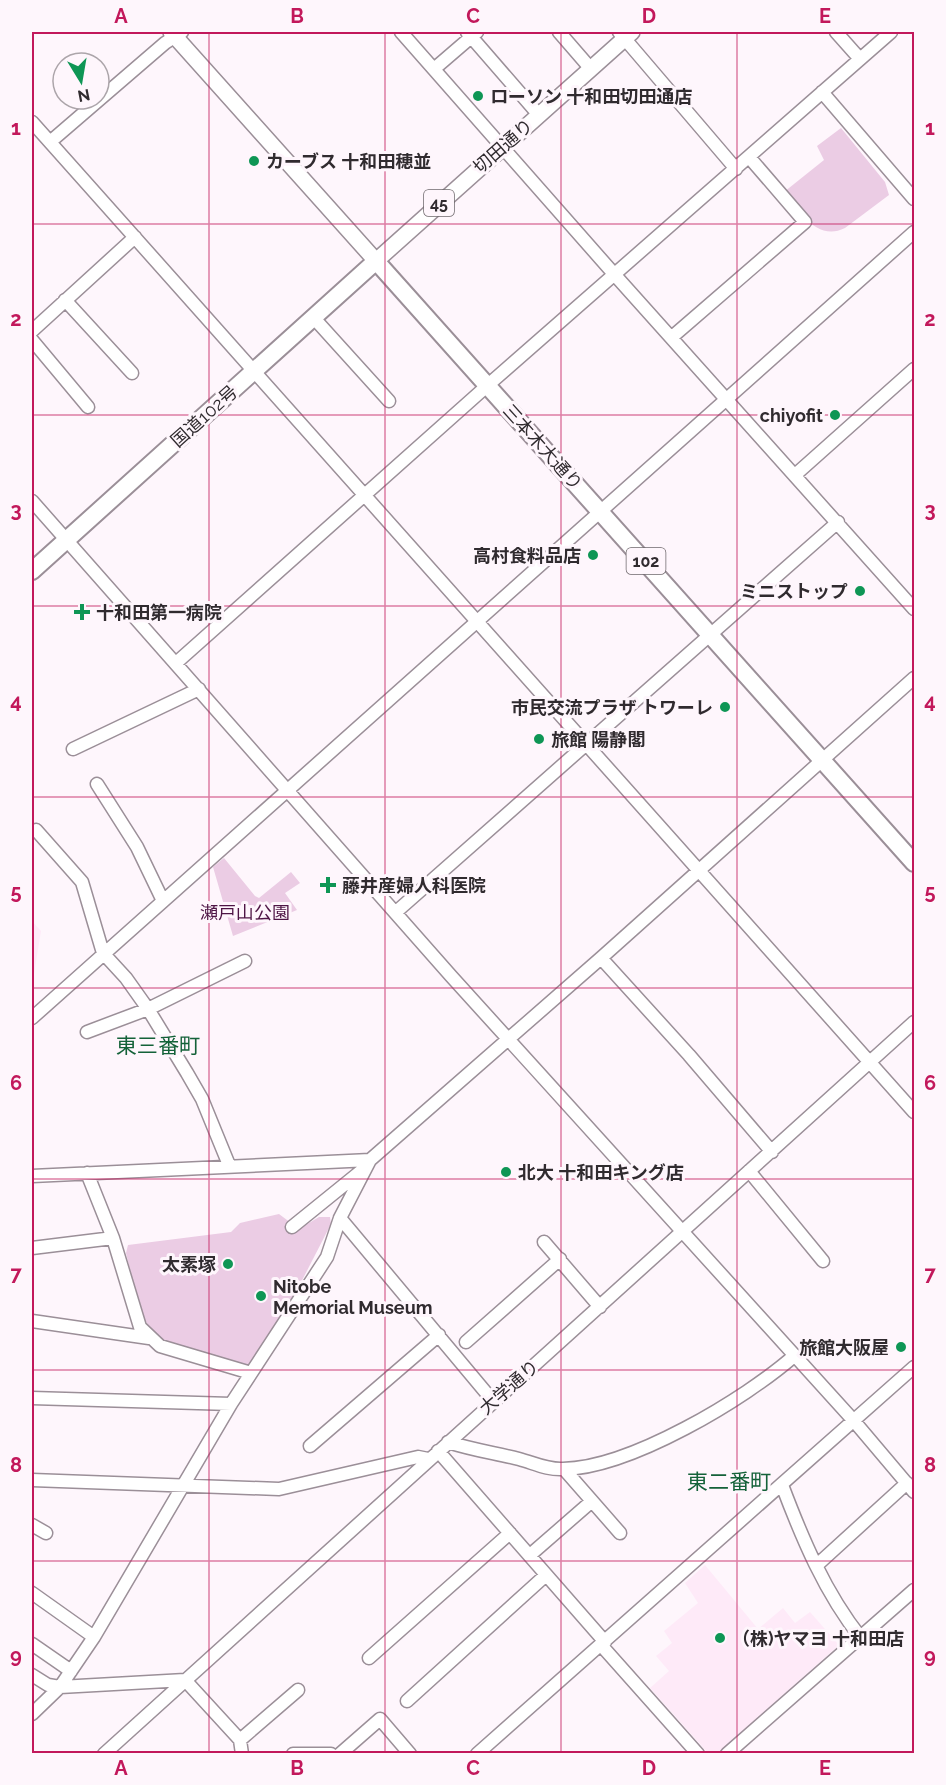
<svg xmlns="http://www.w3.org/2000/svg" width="946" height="1785" viewBox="0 0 946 1785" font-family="Raleway,'Noto Sans JP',sans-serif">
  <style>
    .built { fill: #feeaf8 }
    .green { fill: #ebcce4 }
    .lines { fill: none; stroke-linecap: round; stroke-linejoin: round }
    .minor-casing { stroke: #9b8f98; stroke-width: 15 }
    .major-casing { stroke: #9b8f98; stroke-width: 18 }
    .highway-casing { stroke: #9b8f98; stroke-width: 20 }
    .minor { stroke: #fff; stroke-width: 12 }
    .major { stroke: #fff; stroke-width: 15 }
    .highway { stroke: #fff; stroke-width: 16 }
    .grid { fill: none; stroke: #c2185b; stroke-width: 1.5; stroke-opacity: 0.55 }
    .poi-dot { fill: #0e9655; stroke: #fef6fc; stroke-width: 2 }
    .labels { text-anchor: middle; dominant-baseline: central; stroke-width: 6; stroke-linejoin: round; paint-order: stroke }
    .shield { fill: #fef6fc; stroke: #6e686c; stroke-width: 1.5 }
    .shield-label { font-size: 16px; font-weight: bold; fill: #302b2f }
    .poi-label { font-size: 18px; font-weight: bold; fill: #302b2f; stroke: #fef6fc; text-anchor: start }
    .street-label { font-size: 18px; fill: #302b2f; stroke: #fef6fc }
    .park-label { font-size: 18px; fill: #4e1545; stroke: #fef6fc }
    .quarter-label { font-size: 21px; fill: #146239; stroke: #fef6fc }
    .neatline { fill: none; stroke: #c2185b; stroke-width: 2 }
    .grid-label { font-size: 20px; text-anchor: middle; font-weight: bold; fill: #c2185b }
  </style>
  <rect width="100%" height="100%" fill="#fef6fc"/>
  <path class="built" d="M 32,921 L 41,931 L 32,986 Z
    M 705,1565 L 758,1629 L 783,1608 L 795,1623 L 810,1612 L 839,1645 L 718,1753 L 708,1753 L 650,1688 L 669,1671 L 656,1656 L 672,1643 L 664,1631 L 698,1603 L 685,1583 Z"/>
  <path class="green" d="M 841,128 L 885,182 L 889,195 L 845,228 C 817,242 799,211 784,192 L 824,160 L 817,146 Z
    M 224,858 L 255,896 L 259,898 L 291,872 L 300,883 L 285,893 L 297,910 L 233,936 L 213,867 Z
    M 279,1214 L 299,1229 L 319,1217 L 330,1217 L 331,1224 L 294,1296 L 246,1370 L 212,1367 L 181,1359 L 153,1334 L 139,1309 L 126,1253 L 128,1245 L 231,1232 L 240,1223 Z"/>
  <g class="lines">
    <defs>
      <path id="minor" d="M 401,32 L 614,274 L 914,609
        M 467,32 L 539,115
        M 559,32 L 591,69
        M 619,32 L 736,169
        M 836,32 L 860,59
        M 434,69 L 477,32
        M 822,92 L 914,199
        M 32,122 L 914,1112
        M 50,142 L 165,43 L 182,32
        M 65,300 L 132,373
        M 313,317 L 389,401
        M 32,331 L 135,237
        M 672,337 L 805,222 L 749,157
        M 32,340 L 88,407
        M 795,475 L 914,369
        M 32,501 L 451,976 L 854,1421 L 914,1492
        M 176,663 L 488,385 L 891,32
        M 73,749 L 199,689
        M 97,784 L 137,847 L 163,901
        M 36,830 L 82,882 L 103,953 L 126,978 L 148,1009 L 187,1073 L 202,1099 L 229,1165
        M 396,912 L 838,522
        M 601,958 L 689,1055 L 772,1152
        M 32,1018 L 914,232
        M 87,1032 L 148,1009 L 245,961
        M 749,1171 L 823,1261
        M 87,1173 L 113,1238 L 140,1327 L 160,1346 L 251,1373
        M 32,1176 L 370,1160
        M 340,1218 L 493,1401
        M 292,1227 L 360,1172
        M 544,1242 L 600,1307
        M 32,1248 L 113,1238
        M 32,1321 L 149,1338
        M 466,1342 L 560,1259
        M 32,1398 L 231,1404
        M 448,1442 C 473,1450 495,1453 519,1459 C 534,1463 547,1470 563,1469 C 630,1468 745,1399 794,1356
        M 310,1446 L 439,1335
        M 438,1451 L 605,1642
        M 564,1469 L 620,1533
        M 32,1480 L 279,1489 L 418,1457 L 428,1459
        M 782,1485 C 802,1538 825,1593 861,1638
        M 32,1525 L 46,1533
        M 530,1555 L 592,1501
        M 817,1565 L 907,1483
        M 32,1593 L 94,1637
        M 32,1644 L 71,1671
        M 601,1645 L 698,1754
        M 369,1658 L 510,1533
        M 32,1675 L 48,1685 L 60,1687 L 185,1680 L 240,1740 L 242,1754
        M 407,1701 L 546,1575
        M 32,1714 L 60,1687 L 94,1637 L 231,1404 L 327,1257 L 340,1218 L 370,1160 L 601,958 L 914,678
        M 240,1740 L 298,1690
        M 104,1754 L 914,1022
        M 293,1754 L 331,1754
        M 340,1754 L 380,1719 L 410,1754
        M 477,1754 L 914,1367
        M 727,1754 L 914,1590"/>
      <path id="major" d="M 171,32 L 376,261 L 632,32"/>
      <path id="highway" d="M 32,571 L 376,261 L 914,863"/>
    </defs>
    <use href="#minor" class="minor-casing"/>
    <use href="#major" class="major-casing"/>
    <use href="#highway" class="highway-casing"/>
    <use href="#minor" class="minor"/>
    <use href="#major" class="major"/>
    <use href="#highway" class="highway"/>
  </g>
  <path class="grid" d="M 209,32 L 209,1754M 385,32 L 385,1754M 561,32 L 561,1754M 737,32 L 737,1754M 32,224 L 914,224M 32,415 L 914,415M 32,606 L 914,606M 32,797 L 914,797M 32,988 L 914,988M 32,1179 L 914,1179M 32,1370 L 914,1370M 32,1561 L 914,1561"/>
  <g class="poi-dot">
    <circle cx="478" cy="96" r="6"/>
    <circle cx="254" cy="161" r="6"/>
    <circle cx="835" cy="415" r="6"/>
    <circle cx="593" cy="555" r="6"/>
    <circle cx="860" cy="591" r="6"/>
    <path d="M79 603h6v6h6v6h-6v6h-6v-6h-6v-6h6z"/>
    <circle cx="725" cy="707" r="6"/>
    <circle cx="539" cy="739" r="6"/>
    <path d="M325 876h6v6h6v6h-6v6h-6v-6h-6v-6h6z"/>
    <circle cx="506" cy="1172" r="6"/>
    <circle cx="228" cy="1264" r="6"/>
    <circle cx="261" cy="1296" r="6"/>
    <circle cx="901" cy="1347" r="6"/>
    <circle cx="720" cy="1638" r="6"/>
  </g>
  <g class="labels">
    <g class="shield">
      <rect x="424" y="190" width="30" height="26" rx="4.5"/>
      <rect x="626.5" y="548" width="39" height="26" rx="4.5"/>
    </g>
    <g class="shield-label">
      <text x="439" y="203">45</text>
      <text x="646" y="561">102</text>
    </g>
    <g class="poi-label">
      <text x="490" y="96">ローソン 十和田切田通店</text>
      <text x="266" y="161">カーブス 十和田穂並</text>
      <text x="823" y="415" text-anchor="end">chiyofit</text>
      <text x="581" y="555" text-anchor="end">高村食料品店</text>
      <text x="848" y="591" text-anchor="end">ミニストップ</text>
      <text x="96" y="612">十和田第一病院</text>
      <text x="713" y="707" text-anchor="end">市民交流プラザ トワーレ</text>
      <text x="551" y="739">旅館 陽静閣</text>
      <text x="342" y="885">藤井産婦人科医院</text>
      <text x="518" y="1172">北大 十和田キング店</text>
      <text x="216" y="1264" text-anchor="end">太素塚</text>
      <text x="273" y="1286">Nitobe<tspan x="273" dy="21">Memorial Museum</tspan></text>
      <text x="889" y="1347" text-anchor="end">旅館大阪屋</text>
      <text x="732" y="1638">（株)ヤマヨ 十和田店</text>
    </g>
    <g class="street-label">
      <text transform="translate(503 146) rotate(-41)">切田通り</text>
      <text transform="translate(204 416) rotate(-42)">国道102号</text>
      <text transform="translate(543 447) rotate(48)">三本木大通り</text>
      <text transform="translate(509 1387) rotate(-41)">大学通り</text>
    </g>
    <g class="park-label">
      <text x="245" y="912">瀬戸山公園</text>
    </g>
    <g class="quarter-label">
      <text x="158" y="1045">東三番町</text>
      <text x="729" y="1481">東二番町</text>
    </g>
  </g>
  <rect width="946" height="1785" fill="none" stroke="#fef6fc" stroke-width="66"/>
  <g transform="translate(81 81) rotate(169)"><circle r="28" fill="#fef6fc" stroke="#aca5aa" stroke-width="1.5"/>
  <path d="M0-4.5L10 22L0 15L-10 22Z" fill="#0e9655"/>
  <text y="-9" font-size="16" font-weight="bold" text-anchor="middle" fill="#302b2f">N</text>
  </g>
  <rect x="33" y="33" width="880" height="1719" class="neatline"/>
  <g class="grid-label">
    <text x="121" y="23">A</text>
    <text x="297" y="23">B</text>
    <text x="473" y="23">C</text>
    <text x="649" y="23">D</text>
    <text x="825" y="23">E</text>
    <text x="16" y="135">1</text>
    <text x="930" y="135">1</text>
    <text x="16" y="326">2</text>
    <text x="930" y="326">2</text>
    <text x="16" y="517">3</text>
    <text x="930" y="517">3</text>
    <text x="16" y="708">4</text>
    <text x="930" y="708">4</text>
    <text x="16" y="899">5</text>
    <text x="930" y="899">5</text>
    <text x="16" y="1090">6</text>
    <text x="930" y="1090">6</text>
    <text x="16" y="1281">7</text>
    <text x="930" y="1281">7</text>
    <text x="16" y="1472">8</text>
    <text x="930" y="1472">8</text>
    <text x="16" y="1663">9</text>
    <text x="930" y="1663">9</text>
    <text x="121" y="1775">A</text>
    <text x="297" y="1775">B</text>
    <text x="473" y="1775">C</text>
    <text x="649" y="1775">D</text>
    <text x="825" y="1775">E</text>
  </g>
</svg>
